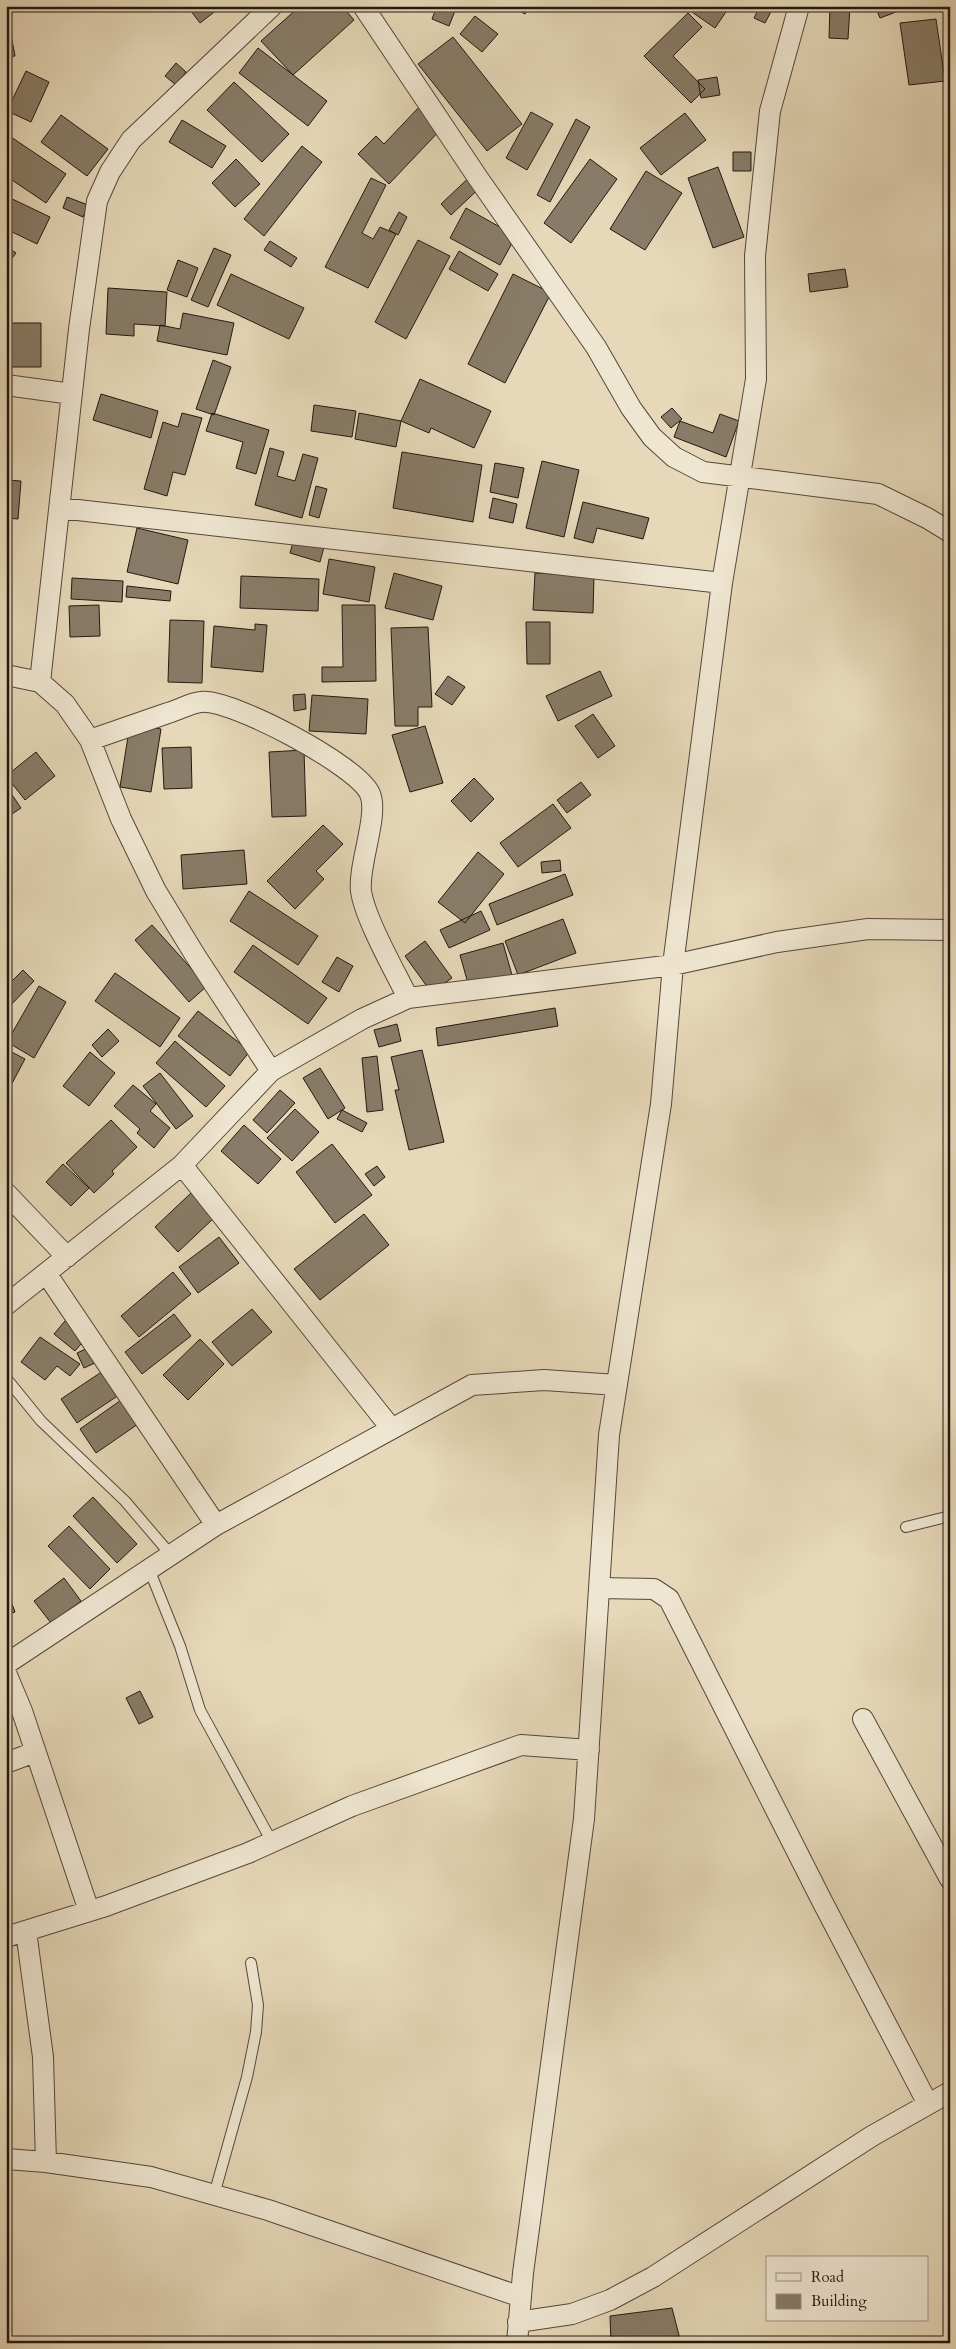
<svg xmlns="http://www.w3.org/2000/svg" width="956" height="2349" viewBox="0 0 956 2349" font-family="Cardo,serif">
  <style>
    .building { fill: #887c68; stroke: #231812 }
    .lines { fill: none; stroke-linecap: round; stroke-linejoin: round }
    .service-casing { stroke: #54483c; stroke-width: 12 }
    .minor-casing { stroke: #54483c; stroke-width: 22 }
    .service { stroke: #efe6d1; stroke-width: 10 }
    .minor { stroke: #efe6d1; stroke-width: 20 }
  </style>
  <rect width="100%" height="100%" fill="#e6d8b8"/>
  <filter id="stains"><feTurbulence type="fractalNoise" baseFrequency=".004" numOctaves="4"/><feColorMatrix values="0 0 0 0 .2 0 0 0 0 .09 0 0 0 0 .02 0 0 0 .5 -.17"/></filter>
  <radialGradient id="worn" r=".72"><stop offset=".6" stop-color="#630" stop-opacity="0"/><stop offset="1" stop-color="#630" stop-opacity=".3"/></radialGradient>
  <path class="building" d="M 187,6 L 222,6 L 200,23 Z
    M 300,6 L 342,6 L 354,20 L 293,75 L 261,41 Z
    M 437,6 L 457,6 L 449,26 L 432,19 Z
    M 510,6 L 530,6 L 525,14 Z
    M 691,6 L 730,6 L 715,28 L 689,10 Z
    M 760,6 L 774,6 L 765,23 L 754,18 Z
    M 830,6 L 850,6 L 848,39 L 829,38 Z
    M 875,6 L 912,6 L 880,18 Z
    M 688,13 L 702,27 L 673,56 L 705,89 L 691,103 L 644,56 Z
    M 475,16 L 498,34 L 482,52 L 460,34 Z
    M 936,19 L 945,81 L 909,85 L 900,23 Z
    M 6,24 L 9,24 L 15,56 L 6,57 Z
    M 453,37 L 522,124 L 487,151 L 418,64 Z
    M 258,48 L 327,101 L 308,126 L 239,73 Z
    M 176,63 L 186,72 L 176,85 L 165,76 Z
    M 26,71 L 49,82 L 31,122 L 7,111 Z
    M 717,77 L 720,95 L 701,98 L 698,80 Z
    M 234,82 L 289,134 L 262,162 L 207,110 Z
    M 421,105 L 444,126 L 389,184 L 358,154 L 376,136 L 384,144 Z
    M 531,112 L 553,124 L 527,170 L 506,158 Z
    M 685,113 L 706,140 L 661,175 L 640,148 Z
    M 61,115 L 108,149 L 87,176 L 41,142 Z
    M 576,119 L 590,127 L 550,202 L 537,195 Z
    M 182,120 L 226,146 L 212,168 L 169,142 Z
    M 11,137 L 66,174 L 46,203 L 6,176 L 6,144 Z
    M 302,146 L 322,162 L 264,236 L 244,219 Z
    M 733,152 L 751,152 L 751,171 L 733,171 Z
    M 236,159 L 260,184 L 235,207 L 212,183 Z
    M 590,159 L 617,179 L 571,243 L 544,223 Z
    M 718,167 L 744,237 L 713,248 L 688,178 Z
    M 476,171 L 486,182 L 451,215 L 441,204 Z
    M 646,171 L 682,193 L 645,250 L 610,229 Z
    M 371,178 L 386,185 L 362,233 L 373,239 L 380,227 L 396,234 L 368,288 L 325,267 Z
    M 6,196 L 50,217 L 37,244 L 6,229 Z
    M 67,197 L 88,205 L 83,217 L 63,208 Z
    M 466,208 L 516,236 L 500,265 L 450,238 Z
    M 399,212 L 407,217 L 398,235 L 389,230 Z
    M 418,240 L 450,256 L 406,339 L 375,322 Z
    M 270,241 L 297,258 L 291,267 L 264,250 Z
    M 6,246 L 16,253 L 6,266 Z
    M 214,248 L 231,255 L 208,307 L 191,300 Z
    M 459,251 L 498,274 L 488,291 L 449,269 Z
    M 178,260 L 198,268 L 187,297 L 167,290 Z
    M 845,269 L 848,287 L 810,292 L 808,274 Z
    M 231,274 L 304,308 L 289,339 L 217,305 Z
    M 513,274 L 551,293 L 505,383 L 468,364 Z
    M 108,288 L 167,292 L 165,326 L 134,324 L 134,336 L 106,334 Z
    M 183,313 L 234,323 L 227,355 L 157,341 L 160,325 L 180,329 Z
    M 6,323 L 41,323 L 41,367 L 6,367 Z
    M 213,360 L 231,367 L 214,415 L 196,409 Z
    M 420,379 L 491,411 L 474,448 L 431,428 L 429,433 L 401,421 Z
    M 101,394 L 158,411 L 151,438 L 93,420 Z
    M 314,405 L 356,411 L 352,437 L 311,431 Z
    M 672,408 L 682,419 L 671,428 L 661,417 Z
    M 182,413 L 202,418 L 185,475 L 173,472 L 167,496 L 144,489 L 163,422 L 178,427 Z
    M 212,413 L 269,430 L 256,474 L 236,468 L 243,442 L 206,431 Z
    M 359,413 L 401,421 L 396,447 L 355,439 Z
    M 720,414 L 739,421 L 726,457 L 674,437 L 680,421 L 713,433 Z
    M 270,448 L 284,452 L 277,476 L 295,481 L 303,454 L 318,458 L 302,518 L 255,505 Z
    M 402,452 L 482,465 L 473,522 L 393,508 Z
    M 542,461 L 579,470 L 564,537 L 526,528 Z
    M 495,463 L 524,468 L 518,498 L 490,492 Z
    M 6,480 L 21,481 L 18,519 L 6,518 Z
    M 316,486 L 327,489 L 319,518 L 309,515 Z
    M 493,498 L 517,504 L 513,523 L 489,518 Z
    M 583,502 L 649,518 L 643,539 L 597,528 L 593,543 L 574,538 Z
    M 137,528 L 188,540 L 178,584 L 127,572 Z
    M 295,535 L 325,543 L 320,562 L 290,553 Z
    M 329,559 L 375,567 L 369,602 L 323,594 Z
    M 394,573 L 442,586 L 433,620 L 385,608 Z
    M 535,573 L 594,576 L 593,613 L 533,610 Z
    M 241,576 L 319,579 L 318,611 L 240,608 Z
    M 72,578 L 123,581 L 122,602 L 71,599 Z
    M 127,586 L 171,591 L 170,601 L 126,597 Z
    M 99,605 L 100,636 L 70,637 L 69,606 Z
    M 342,605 L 375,605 L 376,681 L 322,682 L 322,667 L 343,667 Z
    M 170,620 L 204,621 L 202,683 L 168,682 Z
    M 526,622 L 550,622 L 550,664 L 527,664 Z
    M 255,624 L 267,625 L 263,672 L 211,667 L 214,626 L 255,630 Z
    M 428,627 L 432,707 L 418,707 L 418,726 L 395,726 L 391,628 Z
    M 600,671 L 612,696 L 558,721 L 546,696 Z
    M 448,676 L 465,687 L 452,705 L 435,694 Z
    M 305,694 L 306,709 L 294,711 L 293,695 Z
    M 312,695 L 368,699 L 366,734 L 309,731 Z
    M 593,714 L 615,746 L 598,758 L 575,726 Z
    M 130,724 L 161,729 L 151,792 L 120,787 Z
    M 425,726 L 443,783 L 410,792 L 392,735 Z
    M 191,747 L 192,788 L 164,789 L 162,748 Z
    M 304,750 L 306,816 L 272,817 L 269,752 Z
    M 36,752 L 55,776 L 25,800 L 6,776 Z
    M 474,778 L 494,799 L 471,822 L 451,801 Z
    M 581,782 L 591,795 L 567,813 L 557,800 Z
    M 6,786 L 21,808 L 6,818 Z
    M 553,804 L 571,828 L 518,867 L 500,843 Z
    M 323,825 L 343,844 L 316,871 L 324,879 L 295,909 L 267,881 Z
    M 244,850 L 247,884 L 183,889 L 181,855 Z
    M 478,852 L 504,874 L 465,923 L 438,902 Z
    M 560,860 L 561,871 L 542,873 L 541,862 Z
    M 565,874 L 573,895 L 497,925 L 489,904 Z
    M 249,891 L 318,936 L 298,965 L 230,921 Z
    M 481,911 L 490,930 L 449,948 L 440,930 Z
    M 563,919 L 576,953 L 518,975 L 505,941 Z
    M 152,925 L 207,986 L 189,1002 L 135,940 Z
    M 425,941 L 452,978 L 431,992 L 405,956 Z
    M 503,943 L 512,975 L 469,987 L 460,955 Z
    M 253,945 L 327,998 L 308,1024 L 234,972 Z
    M 337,957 L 353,966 L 339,992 L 322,982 Z
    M 23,970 L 34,981 L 8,1008 L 6,987 Z
    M 115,973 L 180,1018 L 160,1047 L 95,1001 Z
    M 39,986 L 66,1002 L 34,1058 L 7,1042 Z
    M 555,1008 L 558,1026 L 438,1046 L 436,1028 Z
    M 198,1011 L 250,1051 L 230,1076 L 178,1036 Z
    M 397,1024 L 401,1041 L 379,1047 L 374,1030 Z
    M 108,1029 L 119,1041 L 102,1057 L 92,1045 Z
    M 175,1041 L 225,1086 L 206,1107 L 156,1063 Z
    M 6,1049 L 25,1059 L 9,1089 L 6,1087 Z
    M 422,1050 L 444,1142 L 409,1150 L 395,1090 L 399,1090 L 391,1057 Z
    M 90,1052 L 115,1073 L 89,1106 L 63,1086 Z
    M 377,1056 L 383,1110 L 367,1112 L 362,1058 Z
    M 320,1068 L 345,1108 L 328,1119 L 303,1078 Z
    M 160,1073 L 193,1116 L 176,1129 L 143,1086 Z
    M 133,1085 L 156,1104 L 150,1111 L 170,1128 L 154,1148 L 137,1133 L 140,1129 L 114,1106 Z
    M 280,1090 L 295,1103 L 267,1133 L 253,1120 Z
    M 295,1109 L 319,1132 L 292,1161 L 267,1138 Z
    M 342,1110 L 367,1123 L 362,1132 L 337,1119 Z
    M 111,1120 L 137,1147 L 112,1171 L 114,1174 L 94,1193 L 66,1163 Z
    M 244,1125 L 281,1159 L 258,1184 L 221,1151 Z
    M 332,1144 L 372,1195 L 335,1223 L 296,1172 Z
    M 63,1164 L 89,1188 L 71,1206 L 46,1182 Z
    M 377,1166 L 385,1177 L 374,1186 L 365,1174 Z
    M 191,1193 L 215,1217 L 178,1252 L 155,1227 Z
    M 364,1214 L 389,1245 L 320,1300 L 294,1269 Z
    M 219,1237 L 239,1263 L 198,1293 L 179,1267 Z
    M 173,1272 L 191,1294 L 139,1337 L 121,1316 Z
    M 252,1309 L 272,1332 L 232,1366 L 212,1342 Z
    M 174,1314 L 191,1336 L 142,1374 L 125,1352 Z
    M 70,1315 L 91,1332 L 75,1351 L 54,1334 Z
    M 40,1337 L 80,1364 L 70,1376 L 57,1366 L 45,1380 L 21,1362 Z
    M 200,1339 L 224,1364 L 188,1400 L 163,1375 Z
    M 90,1347 L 97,1362 L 84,1368 L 77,1353 Z
    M 106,1369 L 122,1393 L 77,1423 L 61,1399 Z
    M 124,1398 L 141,1422 L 96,1453 L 80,1429 Z
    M 93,1497 L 137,1544 L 117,1563 L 73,1516 Z
    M 69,1526 L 110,1569 L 90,1589 L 48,1546 Z
    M 64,1578 L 81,1601 L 51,1623 L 34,1601 Z
    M 6,1588 L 15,1612 L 6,1615 Z
    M 140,1691 L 153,1717 L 139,1724 L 126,1698 Z
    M 672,2308 L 681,2343 L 611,2343 L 610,2316 Z"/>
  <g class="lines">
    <defs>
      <path id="service" d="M 6,1378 L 41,1421 L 125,1501 L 171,1555
        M 906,1527 L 950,1516
        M 149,1569 L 180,1646 L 200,1710 L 272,1842
        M 214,2195 L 247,2077 L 256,2032 L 258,2005 L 251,1963"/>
      <path id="minor" d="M 363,6 L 478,178 L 596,347 L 631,408 L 652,437 L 674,457 L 703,472 L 878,494 L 927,518 L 950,532
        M 6,385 L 72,394
        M 60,508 L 722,583
        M 6,675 L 40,682 L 65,704 L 90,740 L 121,819 L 156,891 L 195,955 L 271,1071
        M 40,682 L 79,329 L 97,201 L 110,172 L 131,140 L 272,6
        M 90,740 C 116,731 142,722 168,713 C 179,710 190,703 201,702 C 230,698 359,766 370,794 C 379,815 358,865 361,891 C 365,919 395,971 408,998
        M 182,1165 L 391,1428
        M 6,1193 L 67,1257
        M 46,1273 L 216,1525
        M 6,1305 L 182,1165 L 271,1071 L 362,1019 L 408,998 L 673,965 L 777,942 L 868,929 L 950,930
        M 599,1588 L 654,1589 L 669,1599 L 822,1901 L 928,2104
        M 6,1664 L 216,1525 L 472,1385 L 544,1380 L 617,1385
        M 6,1673 L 22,1711 L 89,1911
        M 863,1719 L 950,1879
        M 6,1763 L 35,1752
        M 26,1931 L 43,2057 L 46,2162
        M 6,1937 L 106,1906 L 248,1853 L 352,1806 L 521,1745 L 589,1750
        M 6,2159 L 46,2162 L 151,2177 L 268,2210 L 521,2297
        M 518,2322 L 572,2314 L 610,2300 L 653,2277 L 872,2136 L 950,2092
        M 517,2343 L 523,2273 L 584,1819 L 609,1435 L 661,1104 L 673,965 L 722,583 L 756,379 L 755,256 L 770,111 L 799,6"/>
    </defs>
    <use href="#service" class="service-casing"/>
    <use href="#minor" class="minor-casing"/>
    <use href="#service" class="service"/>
    <use href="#minor" class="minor"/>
  </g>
  <rect width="956" height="2349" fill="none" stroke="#e6d8b8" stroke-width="25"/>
  <rect x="8" y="8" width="941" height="2334" fill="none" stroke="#231812" stroke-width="2.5"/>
  <rect x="12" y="12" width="931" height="2324" fill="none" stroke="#231812"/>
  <rect x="766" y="2256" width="162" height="65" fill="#efe6d1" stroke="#9d9485"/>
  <rect x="776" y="2273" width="25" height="8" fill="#efe6d1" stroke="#9d9485"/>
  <text x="811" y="2282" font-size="15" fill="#231812">Road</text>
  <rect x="776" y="2294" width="25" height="15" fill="#887c68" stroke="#9d9485"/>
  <text x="811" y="2306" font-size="15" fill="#231812">Building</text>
  <rect width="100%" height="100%" filter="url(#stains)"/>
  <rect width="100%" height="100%" fill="url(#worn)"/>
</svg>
